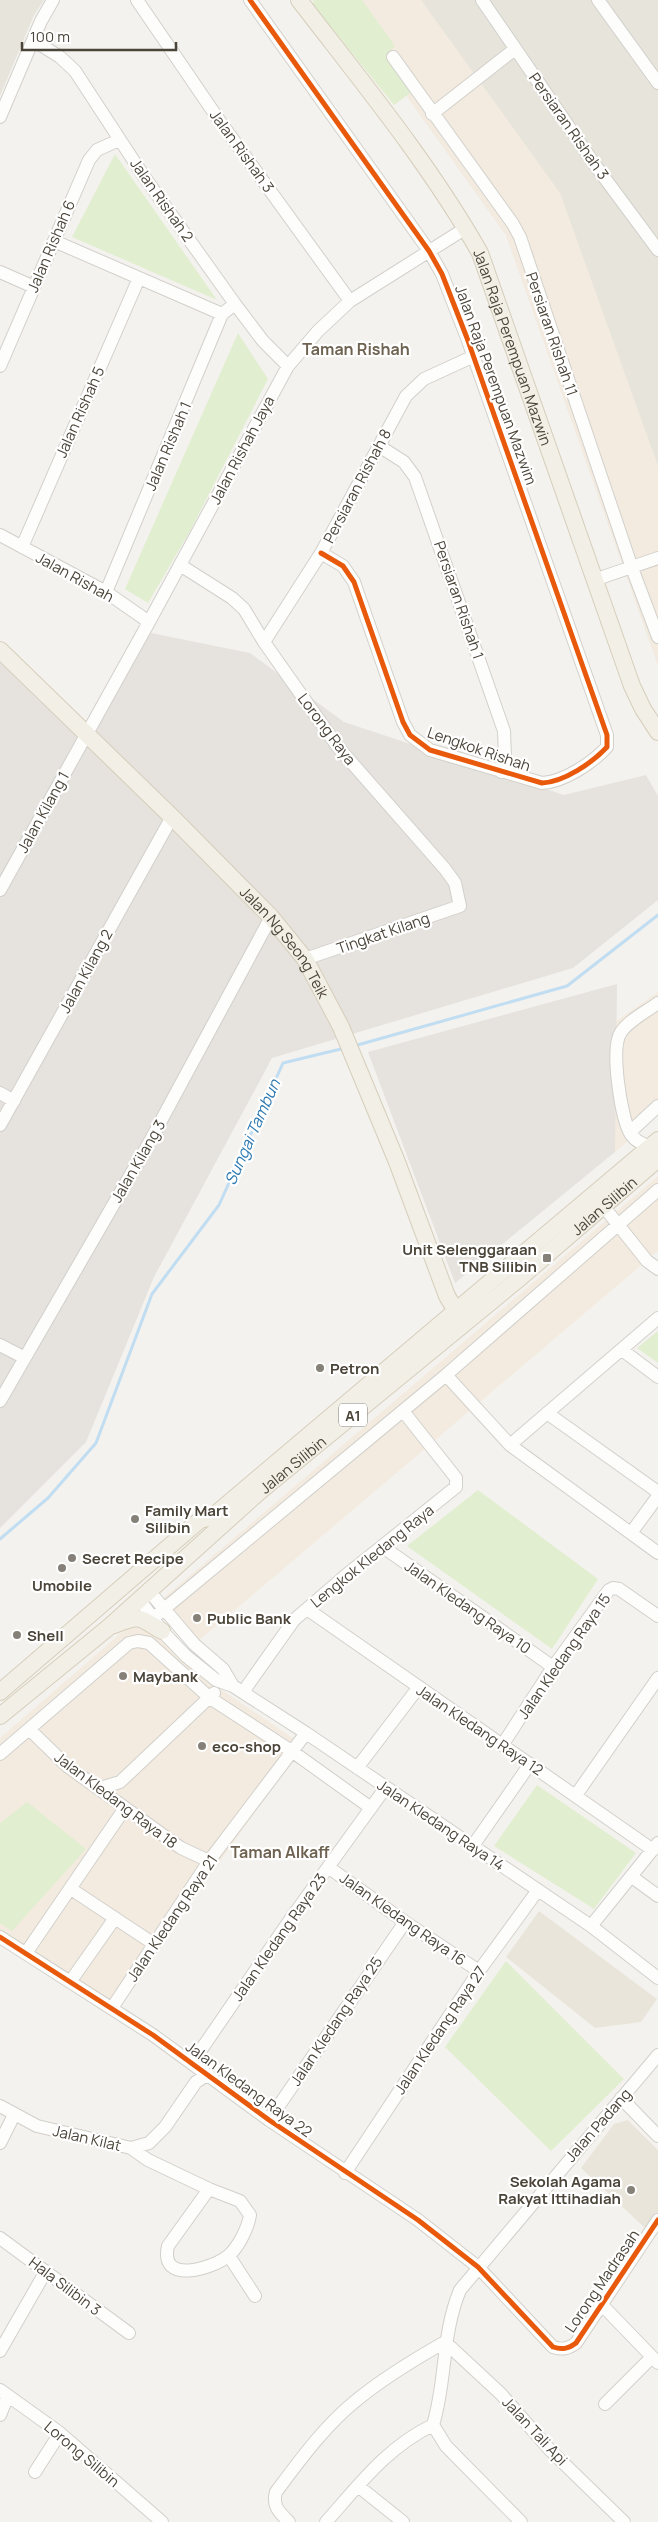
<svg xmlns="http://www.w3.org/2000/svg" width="658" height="2522" viewBox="0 0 658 2522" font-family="Manrope,sans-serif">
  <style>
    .residential { fill: #e7e4dc }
    .commercial { fill: #f3ebdf }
    .industrial { fill: #e6e2de }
    .education { fill: #eae5da }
    .green { fill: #e1eecf }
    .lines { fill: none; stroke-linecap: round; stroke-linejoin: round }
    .stream { stroke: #c0ddf1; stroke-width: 3 }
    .minor-casing { stroke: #d2d0cb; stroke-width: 14 }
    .major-casing { stroke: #d6cebb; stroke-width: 18 }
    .minor { stroke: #fdfdfc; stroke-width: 12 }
    .major { stroke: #f2efe6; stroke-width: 16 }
    .cycleway-casing { stroke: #fff; stroke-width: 8 }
    .cycleway { stroke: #e8590c; stroke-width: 5 }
    .poi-dot { fill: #868178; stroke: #fff; stroke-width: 2 }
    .labels { text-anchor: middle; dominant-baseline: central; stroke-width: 4.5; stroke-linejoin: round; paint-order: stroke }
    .shield { fill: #fff; stroke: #817c74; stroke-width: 1 }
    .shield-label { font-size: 14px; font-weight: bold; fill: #4b4439 }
    .street-label { font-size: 15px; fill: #4b4439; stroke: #fff }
    .poi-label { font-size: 15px; font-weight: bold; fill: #4b4439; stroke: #fff; text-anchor: start }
    .neighbourhood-label { font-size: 16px; font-weight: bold; fill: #6e6250; stroke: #fff }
    .water-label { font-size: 16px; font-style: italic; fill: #2e7ab2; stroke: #fff }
  </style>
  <rect width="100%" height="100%" fill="#f4f2ee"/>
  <path class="residential" d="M 0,0 L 44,0 L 34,15 L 0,96 Z
    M 338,0 L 658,0 L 658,665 L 506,235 Z"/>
  <path class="commercial" d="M 338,0 L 421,0 L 560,193 L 658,466 L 658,665 L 506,235 Z
    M 658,992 L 658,1116 L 615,1152 L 615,1022 Z
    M 658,1176 L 658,1251 L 196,1643 L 159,1602 Z
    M 129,1626 L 151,1630 L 213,1684 L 303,1745 L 110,2016 L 0,1944 L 0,1738 Z"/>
  <path class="industrial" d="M 146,632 L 250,653 L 344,722 L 564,795 L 646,775 L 658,796 L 658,900 L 573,968 L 272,1058 L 154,1277 L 86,1442 L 0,1528 L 0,645 L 87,730 Z
    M 617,984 L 615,1152 L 455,1283 L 368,1052 Z"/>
  <path class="education" d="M 539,1911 L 657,1999 L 641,2022 L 595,2028 L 506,1957 Z
    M 628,2120 L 658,2150 L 658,2212 L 646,2229 L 581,2168 L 614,2124 Z"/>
  <path class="green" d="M 313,0 L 362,0 L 395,46 L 386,55 L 413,91 L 394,105 L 313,5 Z
    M 115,154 L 217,300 L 72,237 Z
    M 238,333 L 268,379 L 190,531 L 148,603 L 125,589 Z
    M 658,1331 L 658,1363 L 637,1348 Z
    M 478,1490 L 598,1579 L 552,1649 L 407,1546 Z
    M 537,1785 L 636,1853 L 594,1909 L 494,1846 Z
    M 27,1802 L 86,1849 L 12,1931 L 0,1923 L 0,1823 Z
    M 506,1961 L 624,2079 L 551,2151 L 445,2047 Z"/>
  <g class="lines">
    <path class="stream" d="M 354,1046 L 567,986 L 658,915
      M 0,1539 L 48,1498 L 96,1443 L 152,1294 L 219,1205 L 283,1063 L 345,1048"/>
    <defs>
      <path id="minor" d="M 137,0 L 219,120 L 350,301
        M 250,0 L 429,251 L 442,274 L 467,338 L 607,735 L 607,747 C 592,763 564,782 542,783 L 430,750 L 410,735 L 403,722 L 354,582 L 343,566 L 321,553
        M 482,0 L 595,165 L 658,250
        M 598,0 L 658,83
        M 33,40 L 60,57 L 75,71 L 143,175 L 235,304 L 263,341 L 288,366
        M 393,57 L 513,224 L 520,237 L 632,568 L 658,637
        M 432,114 L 515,49
        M 0,117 L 41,21 L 53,0
        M 54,241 L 222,314
        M 0,272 L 34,287
        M 0,366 L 89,160 L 97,150 L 119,140
        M 379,446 L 404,462 L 415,477 L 504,731 L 505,756 L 501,772
        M 0,535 L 106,592 L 149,622
        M 22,547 L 139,278
        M 180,565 L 232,598 L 244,609 L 264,642 L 338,747 L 445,869 L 455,883 L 460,906 L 305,959
        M 594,580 L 658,558
        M 106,592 L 222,314 L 235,304
        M 264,642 L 321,553 L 406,396 L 424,379 L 474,356
        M 0,890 L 149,622 L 288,366 L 318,331 L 350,301 L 466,228
        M 0,1093 L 14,1101
        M 0,1125 L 172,817
        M 630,1132 L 658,1106
        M 650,1147 C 641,1143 634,1141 629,1131 C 621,1114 610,1048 621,1032 C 629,1020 646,1012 658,1003
        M 604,1207 L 647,1261 L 658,1269
        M 0,1345 L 25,1358
        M 622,1350 L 658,1377
        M 446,1375 L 510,1445 L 658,1553
        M 0,1401 L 149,1143 L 271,917
        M 547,1413 L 658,1492
        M 510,1445 L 658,1318
        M 631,1533 L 658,1496
        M 383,1547 L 553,1667
        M 148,1590 L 194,1644 L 223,1669 L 233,1686
        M 139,1599 L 162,1631 L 186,1656 L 216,1680 L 233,1686 L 306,1733 L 591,1926 L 658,1978
        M 307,1609 L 653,1850
        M 152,1619 L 446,1375 L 658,1190
        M 243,1692 L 294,1620 L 345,1576 L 456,1487 L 456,1478 L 403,1411
        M 29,1729 L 67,1766 L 181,1848 L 209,1861
        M 503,1744 L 553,1667 L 609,1590 L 613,1588 L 619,1589 L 658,1616
        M 0,1754 L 129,1643 L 138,1641 L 149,1643 L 210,1698 L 293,1752 L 371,1808
        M 357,1768 L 418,1688
        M 100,1788 L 120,1782 L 214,1693
        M 576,1795 L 658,1678
        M 472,1847 L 530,1764
        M 328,1867 L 405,1922 L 479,1971
        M 632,1877 L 658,1896
        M 71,1889 L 154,1944
        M 591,1926 L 658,1843
        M 0,1937 L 153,2035 L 269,2120 L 418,2220 L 478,2267 L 553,2347 C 562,2350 568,2349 576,2343 L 658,2220
        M 26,1953 L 125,1808
        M 70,1982 L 115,1918
        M 112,2008 L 209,1861 L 306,1733
        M 192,2063 L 292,1917 L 386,1787
        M 621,2098 L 658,2136
        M 0,2106 L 37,2126 L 131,2148 L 149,2143 L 165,2127 L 196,2082 L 207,2075
        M 269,2120 L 405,1922
        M 0,2143 L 14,2115
        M 131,2148 L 148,2160 L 209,2189
        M 345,2173 L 479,1971 L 538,1890
        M 209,2189 L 240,2201 L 250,2215 C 248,2228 238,2248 228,2256 C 212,2269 159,2285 168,2246 Z
        M 0,2238 L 129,2333
        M 229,2256 L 255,2296
        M 602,2305 L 658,2363
        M 0,2351 L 46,2271
        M 0,2390 L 60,2433 L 162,2522
        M 605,2404 L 652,2357
        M 0,2415 L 8,2396
        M 433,2425 C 447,2379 441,2336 460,2290 L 658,2055
        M 433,2425 L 446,2446 L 521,2522
        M 35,2472 L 60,2433
        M 358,2486 L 403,2522
        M 289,2522 C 279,2512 272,2506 276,2492 C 300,2460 326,2424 358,2399 C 385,2377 415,2359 445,2342 L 501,2394 L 550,2450 L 624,2522
        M 326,2522 C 359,2485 387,2447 433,2425"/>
      <g id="major">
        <path id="s1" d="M 299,0 C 362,82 429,163 480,253 L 632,686 L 643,709 L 658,732"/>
        <path id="s2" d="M 0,650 L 172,817 L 271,917 L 305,959 L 341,1027 L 397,1162 L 447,1296 L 456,1311 L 464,1315"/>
        <path d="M 114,1625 C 142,1614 139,1618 162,1631"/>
        <path d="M 0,1692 L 200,1520 L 212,1517 L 658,1140"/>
        <path id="s3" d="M 0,1716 L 109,1627 L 259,1492 L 521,1277 L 658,1159"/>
      </g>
    </defs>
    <use href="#minor" class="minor-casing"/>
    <use href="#major" class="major-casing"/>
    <use href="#minor" class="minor"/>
    <use href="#major" class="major"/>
    <defs>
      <path id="cycleway" d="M 250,0 L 429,251 L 442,274 L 467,338 L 607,735 L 607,747 C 592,763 564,782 542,783 L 430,750 L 410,735 L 403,722 L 354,582 L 343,566 L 321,553
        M 0,1937 L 153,2035 L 269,2120 L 418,2220 L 478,2267 L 553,2347 C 562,2350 568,2349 576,2343 L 658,2220"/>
    </defs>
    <use href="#cycleway" class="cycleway-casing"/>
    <use href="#cycleway" class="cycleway"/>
  </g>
  <g class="poi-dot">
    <rect x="542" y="1253" width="10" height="10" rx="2.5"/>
    <circle cx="320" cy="1368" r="5"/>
    <circle cx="135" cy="1519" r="5"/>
    <circle cx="72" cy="1558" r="5"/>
    <circle cx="62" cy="1568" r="5"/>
    <circle cx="197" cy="1618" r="5"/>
    <circle cx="17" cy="1635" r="5"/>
    <circle cx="123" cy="1676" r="5"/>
    <circle cx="202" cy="1746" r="5"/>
    <circle cx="631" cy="2190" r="5"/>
  </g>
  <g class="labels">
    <rect class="shield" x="339" y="1403.5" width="28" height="23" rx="4"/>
    <g class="shield-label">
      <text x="353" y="1415">A1</text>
    </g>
    <g class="street-label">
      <text transform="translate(569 126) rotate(55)">Persiaran Rishah 3</text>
      <text transform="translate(242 151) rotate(54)">Jalan Rishah 3</text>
      <text transform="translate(162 200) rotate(55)">Jalan Rishah 2</text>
      <text transform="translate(51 246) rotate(-67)">Jalan Rishah 6</text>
      <text transform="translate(552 334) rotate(71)">Persiaran Rishah 11</text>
      <text stroke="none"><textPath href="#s1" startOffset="411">Jalan Raja Perempuan Mazwin</textPath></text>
      <text transform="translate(496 385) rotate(70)">Jalan Raja Perempuan Mazwim</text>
      <text transform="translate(80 412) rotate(-66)">Jalan Rishah 5</text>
      <text transform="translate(168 446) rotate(-67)">Jalan Rishah 1</text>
      <text transform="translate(242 450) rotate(-62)">Jalan Rishah Jaya</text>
      <text transform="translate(357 486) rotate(-62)">Persiaran Rishah 8</text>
      <text transform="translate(75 577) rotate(29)">Jalan Rishah</text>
      <text transform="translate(459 600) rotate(71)">Persiaran Rishah 1</text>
      <text transform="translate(327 729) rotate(53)">Lorong Raya</text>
      <text transform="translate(479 749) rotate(19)">Lengkok Rishah</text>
      <text transform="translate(43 812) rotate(-61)">Jalan Kilang 1</text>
      <text transform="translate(383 933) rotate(-19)">Tingkat Kilang</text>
      <text stroke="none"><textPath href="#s2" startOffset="409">Jalan Ng Seong Teik</textPath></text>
      <text transform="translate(86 971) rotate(-61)">Jalan Kilang 2</text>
      <text transform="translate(138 1161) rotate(-60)">Jalan Kilang 3</text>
      <text stroke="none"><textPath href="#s3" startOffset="791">Jalan Silibin</textPath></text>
      <text stroke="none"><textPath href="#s3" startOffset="386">Jalan Silibin</textPath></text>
      <text transform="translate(372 1556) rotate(-39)">Lengkok Kledang Raya</text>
      <text transform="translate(468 1607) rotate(35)">Jalan Kledang Raya 10</text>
      <text transform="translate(564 1656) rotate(-55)">Jalan Kledang Raya 15</text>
      <text transform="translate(480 1730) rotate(34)">Jalan Kledang Raya 12</text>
      <text transform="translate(116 1800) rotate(37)">Jalan Kledang Raya 18</text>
      <text transform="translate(441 1825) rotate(34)">Jalan Kledang Raya 14</text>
      <text transform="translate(172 1918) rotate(-56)">Jalan Kledang Raya 21</text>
      <text transform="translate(403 1919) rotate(35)">Jalan Kledang Raya 16</text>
      <text transform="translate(279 1937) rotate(-55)">Jalan Kledang Raya 23</text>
      <text transform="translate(336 2021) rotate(-56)">Jalan Kledang Raya 25</text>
      <text transform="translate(440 2030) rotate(-56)">Jalan Kledang Raya 27</text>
      <text transform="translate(249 2089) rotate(36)">Jalan Kledang Raya 22</text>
      <text transform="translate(598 2125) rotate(-49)">Jalan Padang</text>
      <text transform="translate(87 2138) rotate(13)">Jalan Kilat</text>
      <text transform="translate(602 2281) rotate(-56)">Lorong Madrasah</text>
      <text transform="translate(65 2286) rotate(37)">Hala Silibin 3</text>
      <text transform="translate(535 2431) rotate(47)">Jalan Tali Api</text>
      <text transform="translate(82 2454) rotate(40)">Lorong Silibin</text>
    </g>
    <g class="poi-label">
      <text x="537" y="1249" text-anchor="end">Unit Selenggaraan<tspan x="537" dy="17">TNB Silibin</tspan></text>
      <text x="330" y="1368">Petron</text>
      <text x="145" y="1510">Family Mart<tspan x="145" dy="17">Silibin</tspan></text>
      <text x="82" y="1558">Secret Recipe</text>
      <text x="62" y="1585" text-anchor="middle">Umobile</text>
      <text x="207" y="1618">Public Bank</text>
      <text x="27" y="1635">Shell</text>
      <text x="133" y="1676">Maybank</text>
      <text x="212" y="1746">eco-shop</text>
      <text x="621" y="2181" text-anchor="end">Sekolah Agama<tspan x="621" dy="17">Rakyat Ittihadiah</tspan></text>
    </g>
    <g class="neighbourhood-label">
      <text x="356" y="349">Taman Rishah</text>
      <text x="280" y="1852">Taman Alkaff</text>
    </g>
    <g class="water-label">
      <text transform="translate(252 1132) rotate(-66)">Sungai Tambun</text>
    </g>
  </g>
  <path d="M22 42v8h154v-8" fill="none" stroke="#4b4439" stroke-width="2.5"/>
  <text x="30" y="42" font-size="15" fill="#4b4439" stroke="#ffffff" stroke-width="4" paint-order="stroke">100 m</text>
</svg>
